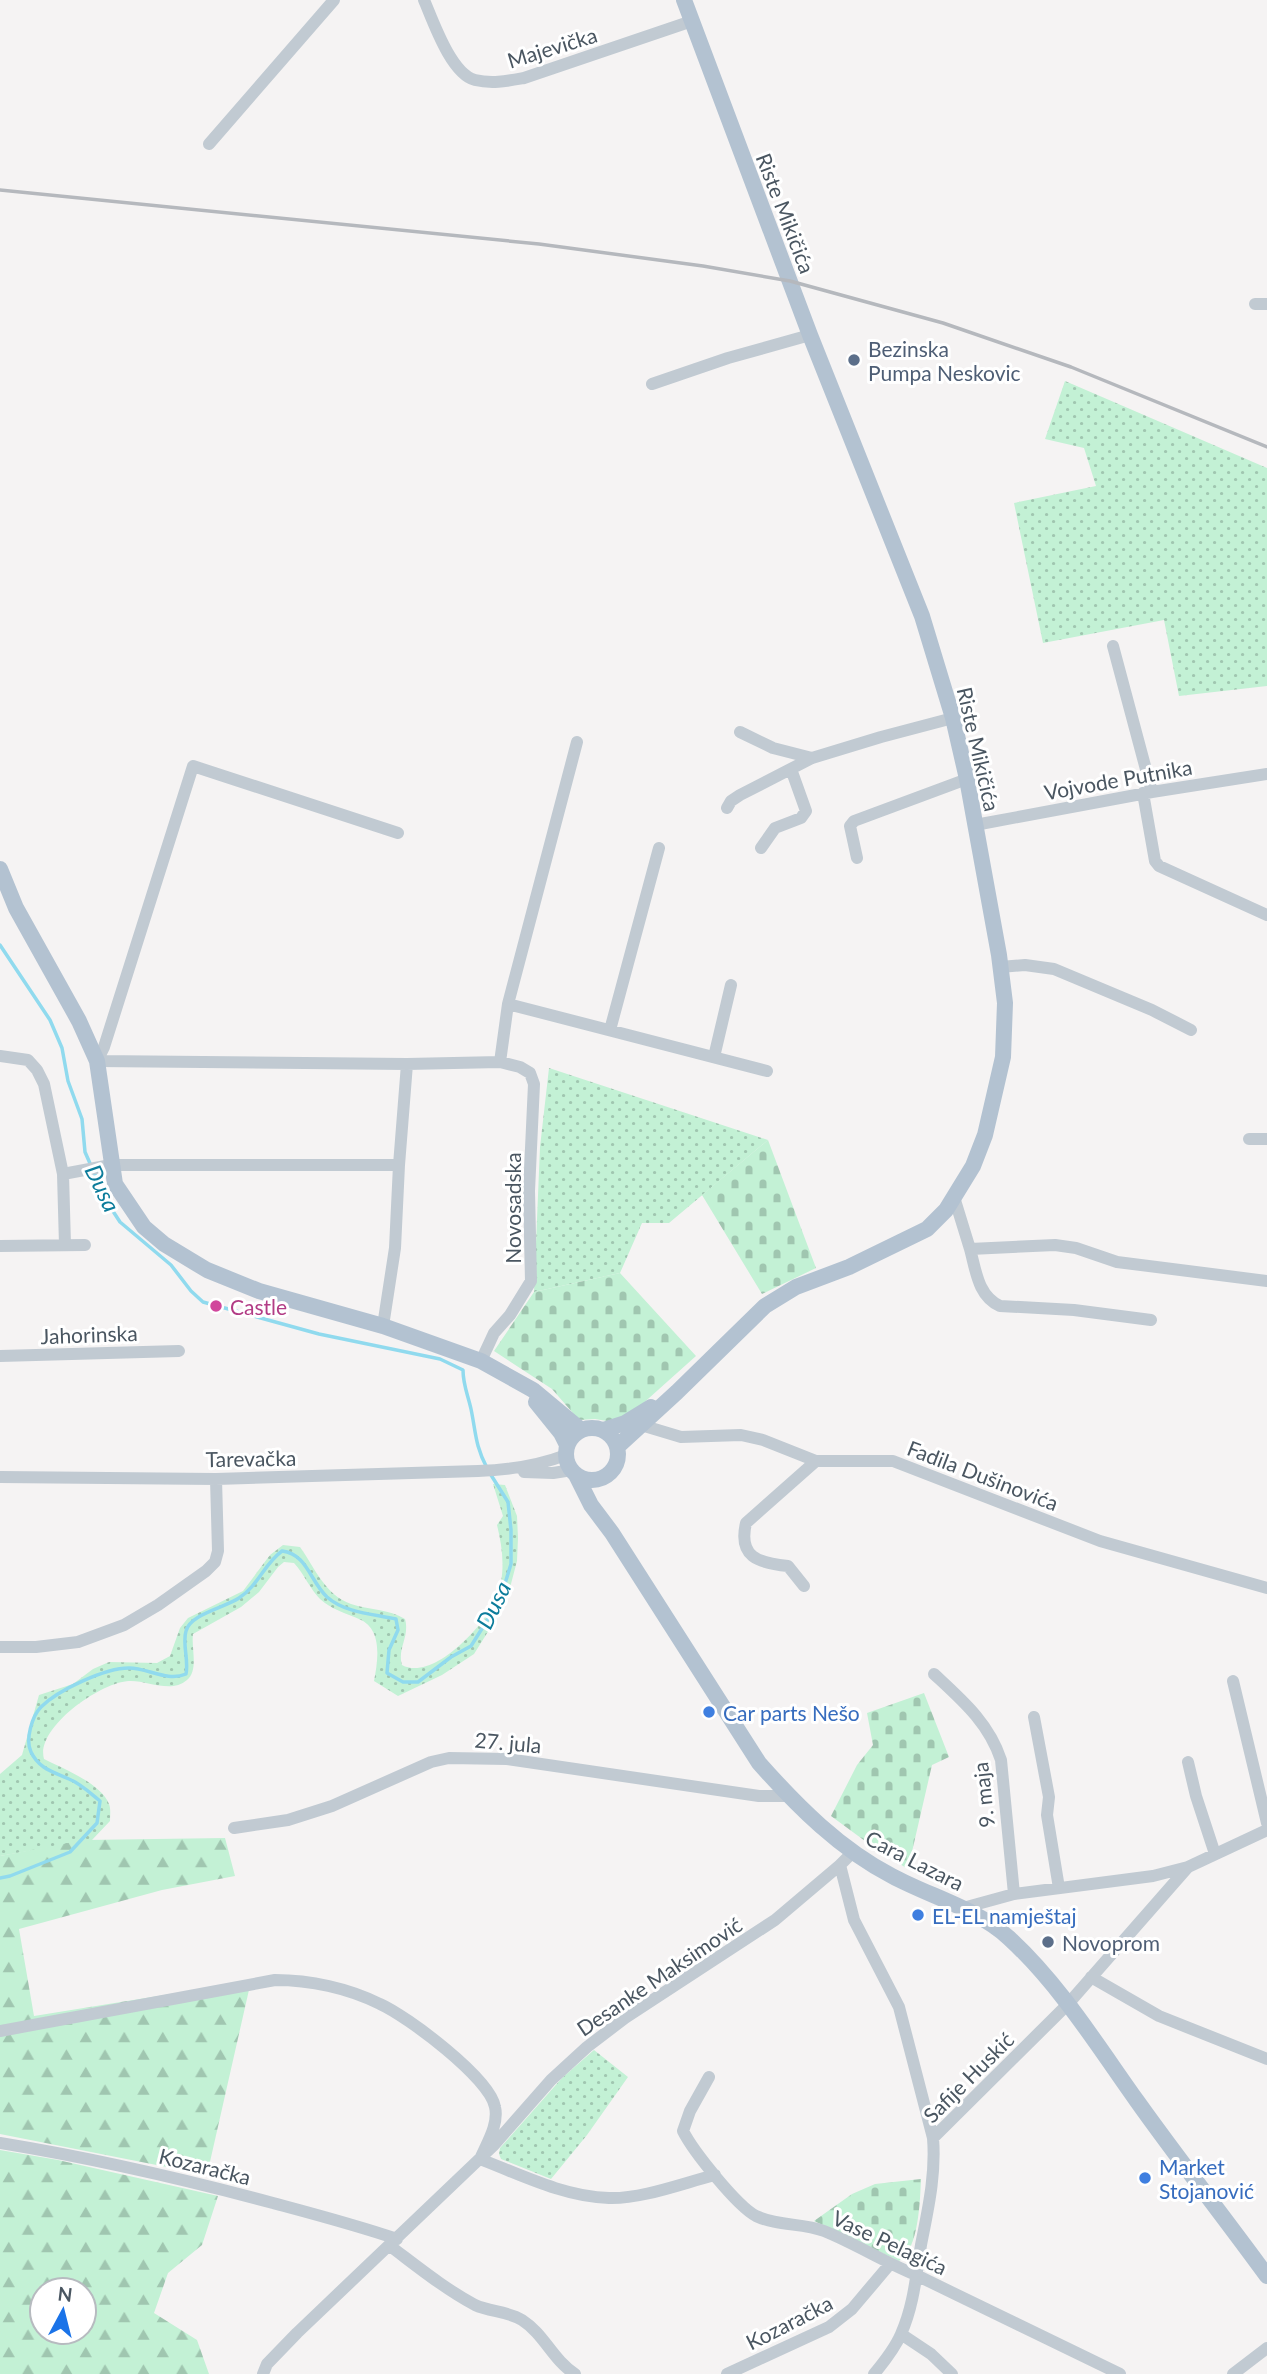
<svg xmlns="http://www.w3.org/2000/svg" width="1267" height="2374" viewBox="0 0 1267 2374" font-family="Lato,sans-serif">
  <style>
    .grass { fill: url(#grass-dots) }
    .forest { fill: url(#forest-firs); fill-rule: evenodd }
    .cemetery { fill: url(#cemetery-stones) }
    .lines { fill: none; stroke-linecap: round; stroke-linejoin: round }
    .stream { stroke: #90daee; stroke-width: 3.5 }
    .minor { stroke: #c1cad2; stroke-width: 12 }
    .major { stroke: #b3c2d1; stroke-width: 16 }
    .rail { stroke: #b5b8bd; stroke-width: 3.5 }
    .service-dot { fill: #5c6f8a; stroke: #fff; stroke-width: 2.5 }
    .hotel-dot { fill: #d1479c; stroke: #fff; stroke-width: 2.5 }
    .shop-dot { fill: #3f7fe0; stroke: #fff; stroke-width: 2.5 }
    .labels { text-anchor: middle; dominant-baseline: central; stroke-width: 6; stroke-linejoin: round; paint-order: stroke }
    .street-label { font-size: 21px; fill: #4a5661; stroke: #fff }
    .service-label { font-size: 21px; fill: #4e5e75; stroke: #fff; text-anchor: start }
    .hotel-label { font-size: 21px; fill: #b23c85; stroke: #fff; text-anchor: start }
    .shop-label { font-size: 21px; fill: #366cbe; stroke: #fff; text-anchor: start }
    .water-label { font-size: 23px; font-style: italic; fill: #0c7c9b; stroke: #fff }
  </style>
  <defs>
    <pattern id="grass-dots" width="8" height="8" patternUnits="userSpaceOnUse" patternTransform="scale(1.75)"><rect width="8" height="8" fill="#c3f1d5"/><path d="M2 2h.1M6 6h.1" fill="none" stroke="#a0c6b0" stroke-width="1.8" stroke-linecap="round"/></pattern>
    <pattern id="forest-firs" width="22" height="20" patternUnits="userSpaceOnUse" patternTransform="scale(1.75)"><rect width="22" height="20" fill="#c3f1d5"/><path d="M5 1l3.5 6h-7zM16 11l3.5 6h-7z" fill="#a0c6b0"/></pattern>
    <pattern id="cemetery-stones" width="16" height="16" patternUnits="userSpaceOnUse" patternTransform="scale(1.75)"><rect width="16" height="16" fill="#c3f1d5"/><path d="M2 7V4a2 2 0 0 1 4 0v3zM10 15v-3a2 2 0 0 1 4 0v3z" fill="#a0c6b0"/></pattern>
  </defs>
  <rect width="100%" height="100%" fill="#f5f3f3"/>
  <path class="grass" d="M 1065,381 L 1267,468 L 1267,686 L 1179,696 L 1164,620 L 1043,643 L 1014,503 L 1096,486 L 1084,448 L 1045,439 Z
    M 549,1068 L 768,1140 L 669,1223 L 642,1223 L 620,1273 L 534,1292 L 540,1147 Z
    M 493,1484 L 505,1485 L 517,1516 L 518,1538 L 517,1561 L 506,1603 L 474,1654 L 442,1675 L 398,1696 L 374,1681 C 378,1660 383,1629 359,1619 C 345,1613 331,1609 320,1599 C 310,1589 304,1574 294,1563 L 284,1562 L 278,1567 L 259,1592 L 241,1607 L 193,1634 C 191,1648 199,1670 187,1680 C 171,1694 147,1680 129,1681 C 101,1682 35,1728 44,1759 C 62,1768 102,1784 109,1804 C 111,1809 110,1815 110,1821 L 92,1840 L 0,1856 L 0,1774 L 22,1755 L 39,1695 L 73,1684 L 93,1669 L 109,1662 L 157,1663 L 170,1656 L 180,1628 L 188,1618 L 243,1591 L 270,1555 L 283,1545 L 300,1547 C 315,1568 325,1595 351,1604 C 369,1610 389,1609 405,1619 C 410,1637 397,1648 402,1665 C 433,1682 485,1625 496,1599 C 506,1575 503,1549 497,1525 L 503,1516 Z
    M 594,2050 L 628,2077 L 587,2135 L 551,2179 L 501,2159 L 499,2154 L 500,2148 L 562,2078 Z"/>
  <path class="forest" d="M 225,1838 L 235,1876 L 162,1890 L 19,1929 L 34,2016 L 251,1981 L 207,2175 L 0,2134 L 0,1856 L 84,1840 Z
    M 0,2150 L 58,2160 L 218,2196 L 202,2245 L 168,2273 L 154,2313 L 197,2340 L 209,2374 L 0,2374 ZM 84,2290 L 84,2332 L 42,2332 L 42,2290 Z"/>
  <path class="cemetery" d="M 768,1140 L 816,1268 L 762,1294 L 702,1195 Z
    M 620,1273 L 696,1356 L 639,1407 L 613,1422 L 595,1419 L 579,1420 L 552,1389 L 494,1351 L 534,1292 Z
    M 924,1693 L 949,1757 L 932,1765 L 908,1869 L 880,1852 L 831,1816 L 857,1765 L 873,1745 L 867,1713 Z
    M 921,2179 C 920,2200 919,2250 899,2261 L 814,2221 L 852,2194 L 875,2184 Z"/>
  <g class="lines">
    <path class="stream" d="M 0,945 L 50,1020 L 62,1048 L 68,1081 L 82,1119 L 85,1152 L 107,1202 L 120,1222 L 171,1265 L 191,1291 L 203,1302 L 319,1334 L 440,1359 L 463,1370 C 463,1385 468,1395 471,1409 C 476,1433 475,1445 487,1468
      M 0,1878 L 10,1876 L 70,1852 L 97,1823 L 100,1801 C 90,1793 81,1784 69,1779 C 54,1772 39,1769 31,1752 C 25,1740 32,1716 41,1707 C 58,1690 105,1668 129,1668 C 148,1668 167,1682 186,1674 C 189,1660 182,1644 186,1631 C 190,1614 224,1608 239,1598 C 258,1586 264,1564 282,1551 C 307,1554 310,1581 327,1597 C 345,1613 373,1614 396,1619 L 398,1630 L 389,1650 L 387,1673 L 403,1682 L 418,1682 L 451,1657 L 471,1646 L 500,1600 L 511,1564 L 511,1530 L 508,1502 L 491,1475"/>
    <path class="minor" d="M 424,0 C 433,21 451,74 475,80 C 492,84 507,81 524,78 L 692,21
      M 209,144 L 334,0
      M 1255,304 L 1267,304
      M 652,384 L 728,358 L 810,335
      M 1113,646 L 1152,792
      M 740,732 L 773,748 L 812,758
      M 1143,793 L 1155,861 L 1159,866 L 1267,915
      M 727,808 L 731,801 L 740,795 L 812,758 L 881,737 L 953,718
      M 975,825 L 1152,792 L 1267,774
      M 398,833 L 193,766 L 104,1047 L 97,1061 L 407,1064 L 500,1062 L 520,1067 L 530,1073 L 534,1084 L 529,1191 L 531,1281 L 510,1315 L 494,1333 L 481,1361
      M 761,848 L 775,828 L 801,818 L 806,811 L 791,769
      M 857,858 L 850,826 L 854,821 L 967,779
      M 1000,967 L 1025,965 L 1054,969 L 1152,1010 L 1191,1030
      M 508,1004 L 767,1071
      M 610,1030 L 659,848
      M 0,1056 L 28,1060 L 37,1070 L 44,1084 L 63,1174 L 65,1245
      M 714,1057 L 731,985
      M 500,1062 L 508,1004 L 577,742
      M 1249,1139 L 1267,1139
      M 63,1174 L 111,1165 L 399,1165
      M 954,1197 L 970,1249 L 1055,1245 L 1076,1248 L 1117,1262 L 1267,1281
      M 0,1246 L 85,1245
      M 970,1249 C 976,1271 978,1296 1000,1306 L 1074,1310 L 1151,1320
      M 383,1326 L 395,1248 L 399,1165 L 407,1064
      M 0,1356 L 179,1351
      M 641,1425 L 681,1437 L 741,1435 L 763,1440 L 816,1461 L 893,1461 L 1100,1541 L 1267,1588
      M 524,1472 L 553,1473 L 572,1470
      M 0,1477 L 216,1479 L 478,1471 C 509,1470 537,1466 566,1455
      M 804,1586 L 788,1566 C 758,1563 738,1557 746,1523 L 816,1461
      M 0,1647 L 36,1647 L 78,1642 L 124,1625 L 158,1605 L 206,1571 L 215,1562 L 218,1551 L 216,1479
      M 934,1674 C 962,1700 989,1723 1001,1760 L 1014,1894
      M 1233,1681 L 1267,1823
      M 1034,1717 L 1049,1797 L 1047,1815 L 1059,1888
      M 1188,1762 L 1196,1796 L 1215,1854
      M 234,1828 L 288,1820 L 332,1806 L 431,1762 L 449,1758 L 507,1759 L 759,1796 L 789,1796
      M 852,1853 L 840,1865 L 854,1920 L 899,2007 L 933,2138
      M 963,1908 L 1014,1894 L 1153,1876 L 1188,1867 L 1267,1830
      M 1091,1977 L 1159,2016 L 1267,2059
      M 0,2031 L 275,1980 C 310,1980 348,1988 380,2004 C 407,2016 490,2078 495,2107 C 499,2124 487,2143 480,2159 C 521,2175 565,2197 609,2198 C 642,2199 683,2183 715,2175
      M 709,2077 L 690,2111 L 683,2131 C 693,2151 737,2206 756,2216 C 777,2226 803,2223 824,2231 C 856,2244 884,2262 916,2275 L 1120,2374
      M 0,2143 C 92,2158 183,2179 273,2203 C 314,2214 356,2225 397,2239
      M 390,2246 C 418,2267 445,2289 475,2305 C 490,2312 508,2311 522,2320 C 544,2334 553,2360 575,2374
      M 901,2334 L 931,2354 L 952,2374
      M 263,2374 L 267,2364 L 297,2333 L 493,2146 L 551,2080 L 587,2047 L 625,2018 L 775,1920 L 840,1865
      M 727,2374 L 829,2327 L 852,2309 L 890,2264
      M 874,2374 C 884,2362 895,2348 901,2334 C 914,2305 916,2275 921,2245 C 928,2209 936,2175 933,2138 L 1068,2004 L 1188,1867
      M 1233,2374 L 1267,2348"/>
    <path class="major" d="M 0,869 L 16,908 L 79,1021 L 97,1061 L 115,1184 L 144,1227 L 164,1244 L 207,1270 L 259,1291 L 383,1326 L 481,1361 L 533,1390 L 581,1430
      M 536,1402 L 561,1433 L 567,1445
      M566 1454a26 26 0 1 1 52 0a26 26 0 1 1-52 0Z
      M 603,1430 L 625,1423 L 651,1407
      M 617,1447 L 677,1392 L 765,1306 L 796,1287 L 849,1267 L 927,1229 L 946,1210 L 973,1166 L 985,1135 L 1003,1057 L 1005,1003 L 999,955 L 967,779 L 953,718 L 922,616 L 810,335 L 684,0
      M 576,1475 L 591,1505 L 612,1533 L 759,1763 C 798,1807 840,1849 892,1876 C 931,1897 976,1908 1009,1938 C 1060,1985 1097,2045 1137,2101 C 1179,2160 1224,2217 1267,2276"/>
    <path class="rail" d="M 0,190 L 539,244 L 703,266 L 790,281 L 943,323 L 1071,367 L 1267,447"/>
  </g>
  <g class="service-dot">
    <circle cx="854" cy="360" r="7"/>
    <circle cx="1048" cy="1942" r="7"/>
  </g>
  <circle class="hotel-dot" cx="216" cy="1306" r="7"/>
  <g class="shop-dot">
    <circle cx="709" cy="1712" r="7"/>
    <circle cx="918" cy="1915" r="7"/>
    <circle cx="1145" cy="2178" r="7"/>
  </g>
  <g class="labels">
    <g class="street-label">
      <text transform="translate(552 47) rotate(-17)">Majevička</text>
      <text transform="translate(786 213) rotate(69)">Riste Mikičića</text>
      <text transform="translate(979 749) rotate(77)">Riste Mikičića</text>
      <text transform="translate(1118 779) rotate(-10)">Vojvode Putnika</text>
      <text transform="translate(512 1208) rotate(-90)">Novosadska</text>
      <text transform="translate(89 1334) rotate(-2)">Jahorinska</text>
      <text transform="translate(251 1458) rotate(-1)">Tarevačka</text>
      <text transform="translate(983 1475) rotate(21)">Fadila Dušinovića</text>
      <text transform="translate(508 1742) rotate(5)">27. jula</text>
      <text transform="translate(983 1795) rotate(-96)">9. maja</text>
      <text transform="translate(915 1860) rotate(27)">Cara Lazara</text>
      <text transform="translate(659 1976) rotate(-34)">Desanke Maksimović</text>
      <text transform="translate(968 2077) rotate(-45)">Safije Huskić</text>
      <text transform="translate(205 2166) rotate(14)">Kozaračka</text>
      <text transform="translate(890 2242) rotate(25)">Vase Pelagića</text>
      <text transform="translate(789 2322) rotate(-27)">Kozaračka</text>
    </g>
    <g class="service-label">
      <text x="868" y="348">Bezinska<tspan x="868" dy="24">Pumpa Neskovic</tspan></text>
      <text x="1062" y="1942">Novoprom</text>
    </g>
    <g class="hotel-label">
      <text x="230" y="1306">Castle</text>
    </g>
    <g class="shop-label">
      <text x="723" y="1712">Car parts Nešo</text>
      <text x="932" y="1915">EL-EL namještaj</text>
      <text x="1159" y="2166">Market<tspan x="1159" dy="24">Stojanović</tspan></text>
    </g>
    <g class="water-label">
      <text transform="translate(103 1188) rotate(64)">Dusa</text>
      <text transform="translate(493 1605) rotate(-64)">Dusa</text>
    </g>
  </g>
  <g transform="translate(63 2311) rotate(7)"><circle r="33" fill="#ffffff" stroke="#b7bbc0" stroke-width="2"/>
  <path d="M0-5L12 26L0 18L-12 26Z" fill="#1a73e8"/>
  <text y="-10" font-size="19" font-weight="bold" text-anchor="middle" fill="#4a5661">N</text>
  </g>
</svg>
